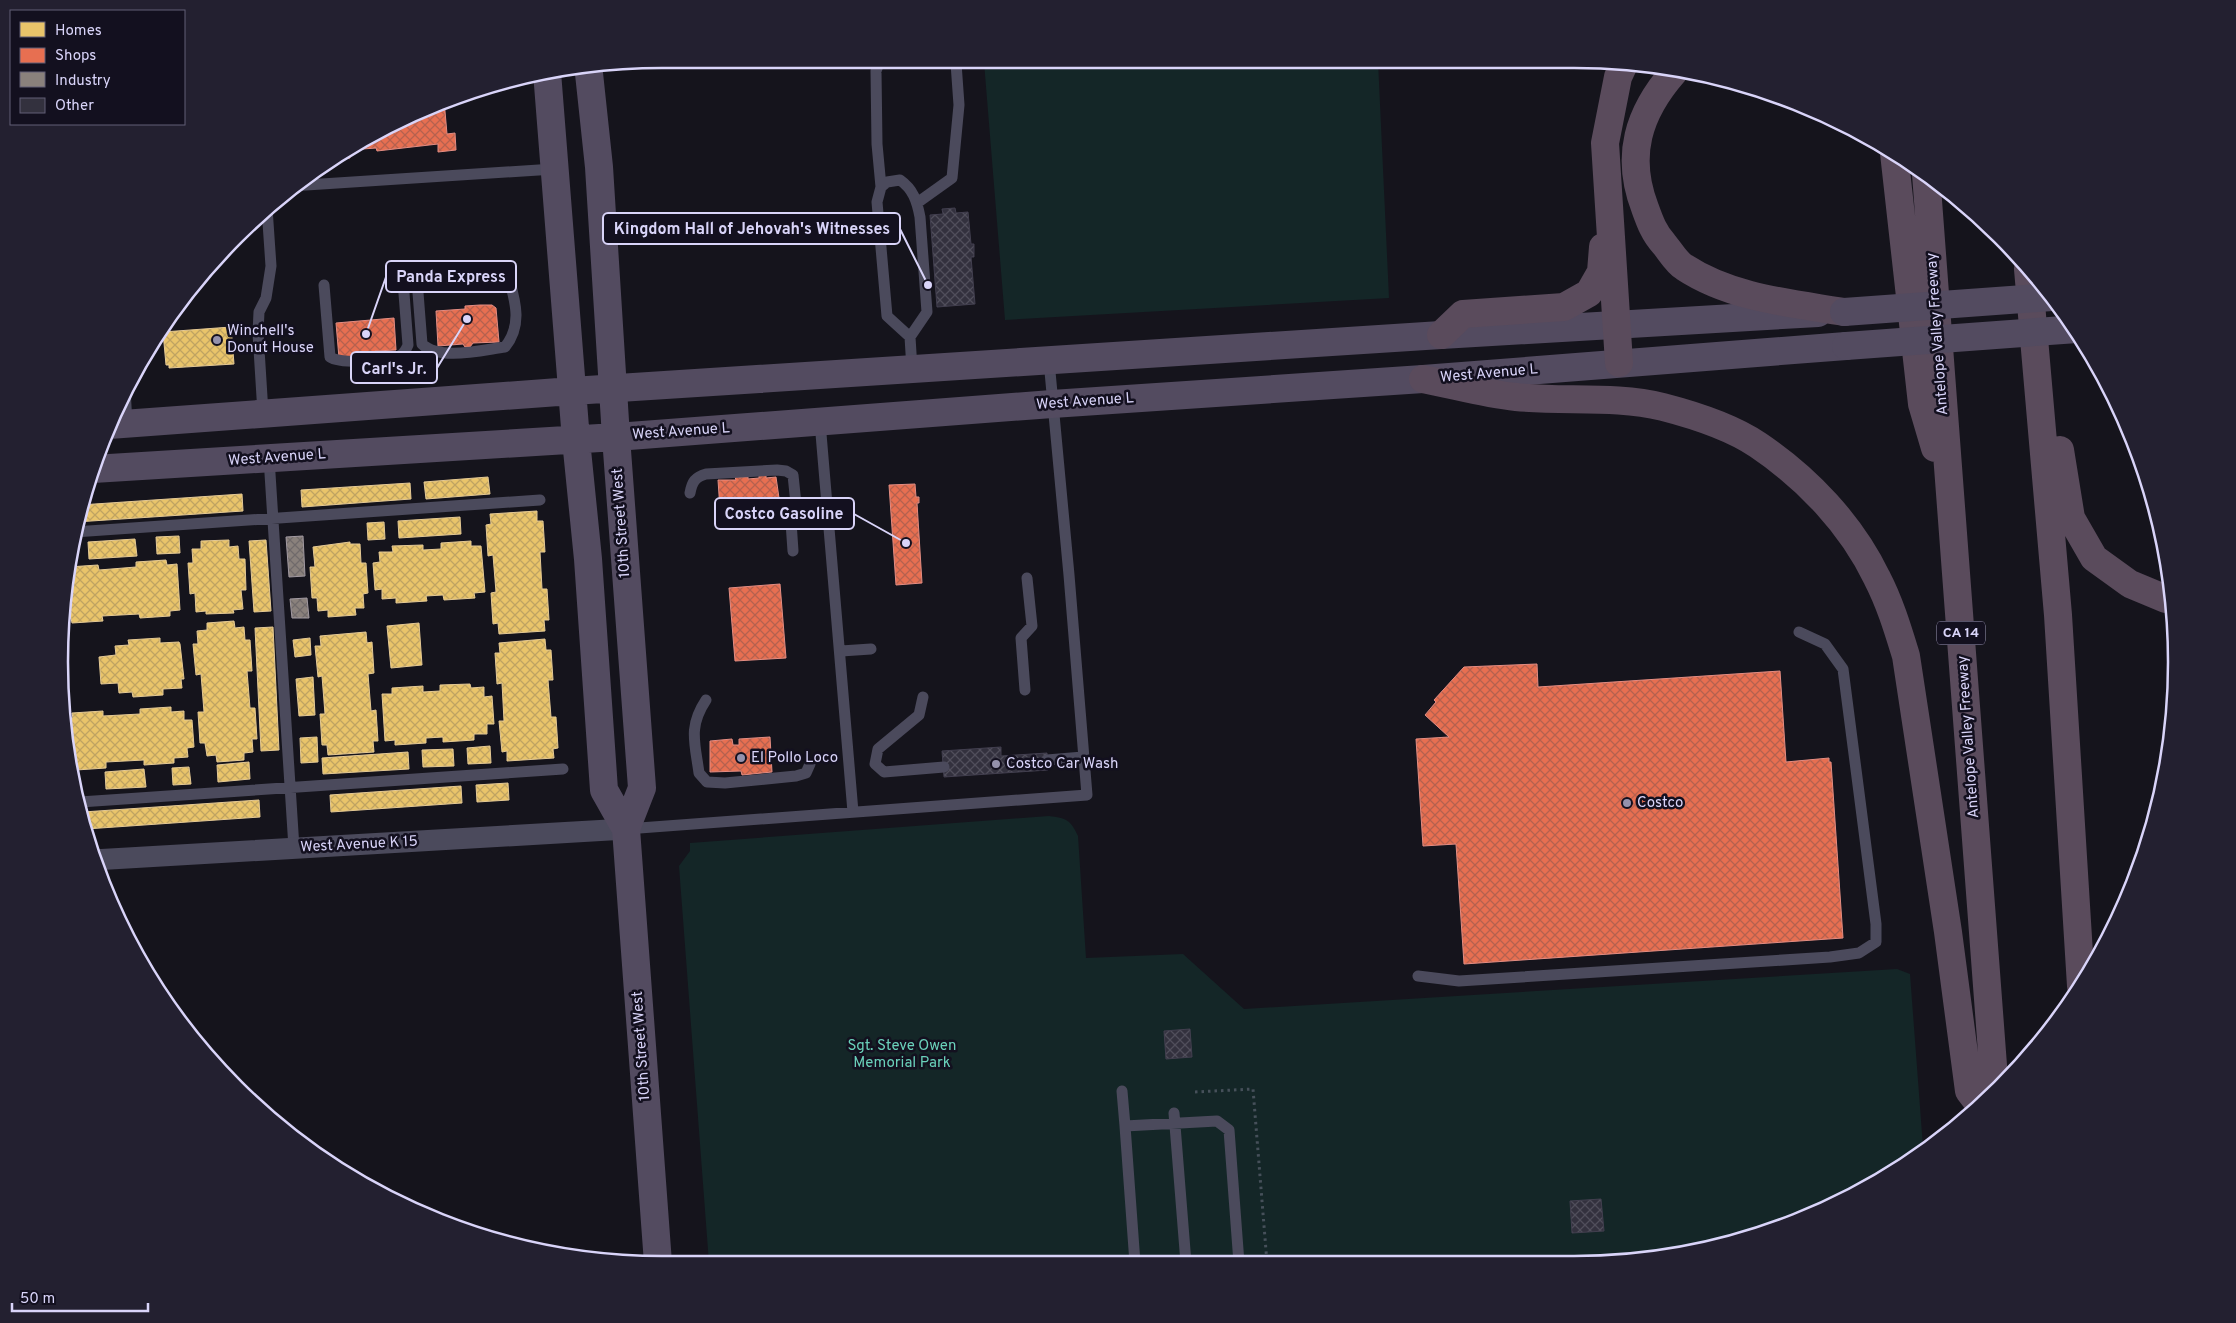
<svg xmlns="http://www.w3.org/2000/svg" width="2236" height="1323" viewBox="0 0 2236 1323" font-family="Overpass,sans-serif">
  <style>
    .green { fill: #142627 }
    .homes { fill: url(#homes-cross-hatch); stroke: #e4c995 }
    .shops { fill: url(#shops-cross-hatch); stroke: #e38d83 }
    .industry { fill: url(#industry-cross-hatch); stroke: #a29aa2 }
    .building { fill: url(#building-cross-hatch); stroke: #423f4f }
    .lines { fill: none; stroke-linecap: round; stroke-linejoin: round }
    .path { stroke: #46505a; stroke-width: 3; stroke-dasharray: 2.5 4; stroke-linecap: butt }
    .lane { stroke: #4b4a5c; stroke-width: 11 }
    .street { stroke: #4b4a5c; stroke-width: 21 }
    .primary { stroke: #534b60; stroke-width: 28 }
    .highway { stroke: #5a4b5c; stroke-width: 28 }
    .primary-bridge { stroke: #534b60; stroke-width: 28 }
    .poi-dot { fill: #9491ac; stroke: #13101f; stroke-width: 2 }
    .labels { text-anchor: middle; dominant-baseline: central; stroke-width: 5; stroke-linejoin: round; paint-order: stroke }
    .shield { fill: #13101f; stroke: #9e99b8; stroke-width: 1 }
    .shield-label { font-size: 14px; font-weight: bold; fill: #d9d4f9 }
    .poi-label { font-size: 15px; fill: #d9d4f9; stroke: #13101f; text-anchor: start }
    .street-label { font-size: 15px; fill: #d9d4f9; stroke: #13101f }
    .park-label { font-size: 15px; fill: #6ad0ba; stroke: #13101f }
    .rim { fill: none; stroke: #d9d4f9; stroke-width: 2.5 }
    .leader { fill: none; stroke: #d9d4f9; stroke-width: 2 }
    .callout-dot { fill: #d9d4f9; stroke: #13101f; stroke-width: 2 }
    .callout { fill: #13101f; stroke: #d9d4f9; stroke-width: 2 }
    .callout-label { font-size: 16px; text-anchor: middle; font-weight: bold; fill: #d9d4f9 }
  </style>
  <defs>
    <pattern id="homes-cross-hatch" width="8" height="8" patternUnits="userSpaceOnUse" patternTransform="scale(1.25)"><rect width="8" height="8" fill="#e9c46a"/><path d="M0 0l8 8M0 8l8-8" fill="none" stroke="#bfa362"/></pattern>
    <pattern id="shops-cross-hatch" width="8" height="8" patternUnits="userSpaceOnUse" patternTransform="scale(1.25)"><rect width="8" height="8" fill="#e76f51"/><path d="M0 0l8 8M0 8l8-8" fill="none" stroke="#b5614f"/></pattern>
    <pattern id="industry-cross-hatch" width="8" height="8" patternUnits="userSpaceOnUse" patternTransform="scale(1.25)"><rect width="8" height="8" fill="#8a817c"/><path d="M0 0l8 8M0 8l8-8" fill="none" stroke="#706a6b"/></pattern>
    <pattern id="building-cross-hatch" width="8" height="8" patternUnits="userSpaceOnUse" patternTransform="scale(1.25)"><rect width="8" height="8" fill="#33313e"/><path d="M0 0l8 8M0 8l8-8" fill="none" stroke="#504e5b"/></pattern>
  </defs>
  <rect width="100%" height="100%" fill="#15141c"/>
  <path class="green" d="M 1378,61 L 1389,298 L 1005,320 L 984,62 Z
    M 1049,816 C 1066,818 1071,820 1078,836 L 1086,958 L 1183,954 L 1244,1009 L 1897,969 L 1910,974 L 1923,1147 L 1876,1183 L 1768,1232 L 1614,1263 L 709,1263 L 679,866 L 690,851 L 690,843 Z"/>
  <path class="homes" d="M 231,327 L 234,364 L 169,368 L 169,365 L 166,365 L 163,332 Z
    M 488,477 L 490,494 L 426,499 L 424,482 Z
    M 410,483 L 411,499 L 302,507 L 301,490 Z
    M 242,494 L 243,511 L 76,522 L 80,505 Z
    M 537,511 L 537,521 L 543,521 L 545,552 L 540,552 L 542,589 L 547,589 L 549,620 L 544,620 L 545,631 L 499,634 L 498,623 L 493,624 L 491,593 L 496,592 L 493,555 L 488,556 L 486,525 L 491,524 L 490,514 Z
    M 460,517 L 461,534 L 399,538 L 398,521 Z
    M 384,522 L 385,539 L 368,540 L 367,523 Z
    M 179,536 L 180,553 L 157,554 L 156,537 Z
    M 135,539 L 137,556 L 89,559 L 88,542 Z
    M 229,540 L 229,547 L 238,546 L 239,559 L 245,559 L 246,590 L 241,590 L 243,609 L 233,610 L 234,613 L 206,614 L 206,611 L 196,612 L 195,593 L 190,594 L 188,563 L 193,563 L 192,549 L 201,549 L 201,541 Z
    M 266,540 L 271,611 L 254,612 L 249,541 Z
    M 471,541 L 471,546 L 481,546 L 485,592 L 474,593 L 475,598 L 444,600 L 443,595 L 426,596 L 427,601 L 396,603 L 396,598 L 382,599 L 382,589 L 375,590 L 373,563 L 380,562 L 379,552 L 393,552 L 392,546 L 423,545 L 423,550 L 441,549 L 441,543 Z
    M 350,542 L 350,544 L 360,544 L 361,563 L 366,563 L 368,593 L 363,594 L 364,608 L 355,608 L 356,615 L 328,617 L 328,610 L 318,611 L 317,598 L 312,598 L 310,567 L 315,567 L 313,547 Z
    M 166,560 L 167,565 L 177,564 L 180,610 L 170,611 L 170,616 L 140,618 L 139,614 L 102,616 L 103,621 L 72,623 L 71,618 L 63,618 L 64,583 L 66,573 L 69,572 L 68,567 L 98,565 L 99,570 L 136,567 L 136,562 Z
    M 234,621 L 235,628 L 244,627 L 245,640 L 250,640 L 252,671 L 247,671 L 250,708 L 255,708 L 257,739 L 252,739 L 253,752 L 244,753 L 244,760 L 217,762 L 216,755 L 207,756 L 205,743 L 200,743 L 198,712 L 204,712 L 201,674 L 196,675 L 193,644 L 198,644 L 197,631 L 207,630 L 207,623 Z
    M 419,623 L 422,665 L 391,668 L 387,626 Z
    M 273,627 L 279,750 L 261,751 L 255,628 Z
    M 366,632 L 367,643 L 372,642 L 374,673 L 368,674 L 371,711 L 376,710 L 378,741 L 373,741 L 374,752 L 328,755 L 327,745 L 322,745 L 320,714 L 325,714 L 322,676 L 318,677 L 315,646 L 321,646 L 320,636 Z
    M 160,638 L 160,643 L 179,642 L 180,644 L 184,679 L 181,679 L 182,688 L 163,689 L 163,695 L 133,697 L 132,692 L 119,693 L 118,683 L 101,684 L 99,657 L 116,655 L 115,646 L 129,645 L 128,640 Z
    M 310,638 L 311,655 L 295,657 L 293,640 Z
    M 545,639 L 546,650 L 551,650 L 553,680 L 548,680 L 551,717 L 556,717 L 558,748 L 553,749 L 554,758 L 507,761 L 507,751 L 502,752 L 499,721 L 504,721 L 502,683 L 497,684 L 495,653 L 500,653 L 499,643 Z
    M 313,677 L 315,715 L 299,716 L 296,679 Z
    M 470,684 L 471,688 L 484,687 L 484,697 L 492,696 L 494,724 L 487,724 L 487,734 L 474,734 L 474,740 L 443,742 L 443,737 L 426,738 L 426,743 L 395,745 L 395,740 L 385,741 L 382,694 L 392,694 L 392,688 L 423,686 L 423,692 L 440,691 L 440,685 Z
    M 171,707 L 171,712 L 184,711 L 184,720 L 192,720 L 194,747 L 187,748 L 188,757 L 174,758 L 174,763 L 144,765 L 144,760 L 106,762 L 106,768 L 76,770 L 76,764 L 73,765 L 64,718 L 73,718 L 72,713 L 103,711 L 103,716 L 140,714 L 140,709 Z
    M 317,737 L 318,762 L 301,763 L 300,738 Z
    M 490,746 L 491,763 L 468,764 L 467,748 Z
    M 453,749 L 454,766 L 423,767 L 422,750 Z
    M 408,752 L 409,769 L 323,774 L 322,758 Z
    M 249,762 L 250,779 L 218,782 L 217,765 Z
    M 189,767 L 191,784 L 173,785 L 172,768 Z
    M 144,769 L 146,787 L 106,789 L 105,772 Z
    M 508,783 L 509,800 L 477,802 L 476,785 Z
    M 461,786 L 462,803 L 331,812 L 330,795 Z
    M 259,800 L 260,817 L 86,829 L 83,817 L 83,812 Z"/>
  <path class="shops" d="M 444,100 L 447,134 L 455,133 L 456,150 L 438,152 L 438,144 L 377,151 L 376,148 L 349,150 L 350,158 L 335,159 L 395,121 Z
    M 480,305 L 492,305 L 496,308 L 499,342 L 473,343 L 470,347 L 465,347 L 463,344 L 438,346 L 436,311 L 465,309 L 465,306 Z
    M 394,318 L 396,350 L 375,351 L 373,356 L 339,358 L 336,323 Z
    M 759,475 L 766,475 L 766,478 L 776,477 L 779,498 L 776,498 L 778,519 L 721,524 L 718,480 L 736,480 L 735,477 L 748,477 L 748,479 L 759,478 Z
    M 915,484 L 916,497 L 919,497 L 919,503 L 917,503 L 922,583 L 896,585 L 889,485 Z
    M 780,584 L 786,658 L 735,661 L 729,588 Z
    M 1537,664 L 1538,687 L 1780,671 L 1786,762 L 1829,758 L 1829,762 L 1831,762 L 1843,938 L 1464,964 L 1456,844 L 1423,846 L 1416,739 L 1449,737 L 1425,715 L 1436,702 L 1434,700 L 1464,667 Z
    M 770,737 L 772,772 L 742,775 L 741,771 L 710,772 L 710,741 L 732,739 L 733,745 L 739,745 L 739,739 Z"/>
  <path class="industry" d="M 303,536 L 305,576 L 289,577 L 286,537 Z
    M 307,598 L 309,618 L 292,618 L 290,599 Z"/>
  <path class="building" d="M 955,208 L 956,213 L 968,212 L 971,244 L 974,244 L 974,257 L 971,257 L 975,304 L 937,307 L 930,215 L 943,214 L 942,209 Z
    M 1001,747 L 1001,756 L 1047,753 L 1048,770 L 944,777 L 942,751 Z
    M 1190,1029 L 1192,1057 L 1166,1059 L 1164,1031 Z
    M 1601,1199 L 1604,1231 L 1572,1233 L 1570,1201 Z"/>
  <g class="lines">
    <path class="path" d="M 1195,1092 L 1253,1089 L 1267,1263"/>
    <path class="lane" d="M 879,63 L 876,71 L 877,144 L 881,187 L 877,202 L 887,316 L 910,337
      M 291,186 L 554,169
      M 881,187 L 887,182 L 900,180 C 913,189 917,201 920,217 L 927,312 L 910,337 L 912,369
      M 917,203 L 952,178 L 959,105 L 956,63
      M 417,280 L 422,344 C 439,361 482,350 505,347 C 522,326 516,303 509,279 L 488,270
      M 324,285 L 330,357 C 340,364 387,362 399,356 C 404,354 406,350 408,345 L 403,281
      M 125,388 L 127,424
      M 263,413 L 258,333 L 259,312 L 266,298 L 271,266 L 267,208
      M 820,422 L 853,812
      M 269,458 L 294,848
      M 690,493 C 692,482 695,477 706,474 L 777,470 L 786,471 L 793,475 L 796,504 L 791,522 L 793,551
      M 74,532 L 540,500
      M 841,651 L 871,649
      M 1025,690 L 1021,638 L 1032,626 L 1027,578
      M 923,697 L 919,715 L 878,749 L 875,764 L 884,772 L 944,767
      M 706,700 C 688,727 695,743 699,773 L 707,782 L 725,783 L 796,776 L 806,773 L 810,764
      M 1047,760 L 1083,757
      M 80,802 L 563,769
      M 626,829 L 1087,795 L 1069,575 L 1049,361
      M 1418,976 L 1459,981 L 1830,957 L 1859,953 L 1876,942 L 1876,924 L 1843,669 L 1825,644 L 1799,632
      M 1122,1091 L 1125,1126
      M 1174,1113 L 1186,1263
      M 1135,1263 L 1125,1126 L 1217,1121 L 1229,1130 L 1239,1263"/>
    <path class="street" d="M 93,860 L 626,829"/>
    <path class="primary" d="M 588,64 L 599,167 L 616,437 L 642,788 L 626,829
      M 547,72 L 576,440 L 588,559 L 604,790 L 626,829 L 658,1263
      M 109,425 L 572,391 L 1441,335 L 1818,313
      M 93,469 L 616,437 L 1052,404 L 1423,379 L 1846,346"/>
    <path class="highway" d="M 1674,72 C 1638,113 1625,156 1645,208 C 1650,222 1654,233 1664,244 C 1670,251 1676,262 1684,267 C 1731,298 1790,303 1844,312
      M 1894,153 L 1922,404 L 1935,448
      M 1926,174 L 1995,1092
      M 2028,269 L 2058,615 L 2081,986
      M 1441,335 L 1463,314 L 1564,307 L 1589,293 L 1601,272 L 1603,247
      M 1619,363 L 1605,143 L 1618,77 L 1625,62
      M 1423,379 C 1454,385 1485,394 1516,397 C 1565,402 1615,395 1663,407 C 1694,415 1730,426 1758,445 C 1807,478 1851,524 1877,578 C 1890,603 1898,630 1906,656 L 1948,932 L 1969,1091 L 1979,1104
      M 2060,450 L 2071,518 L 2094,558 L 2130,584 L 2166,599 L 2171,599"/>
    <path class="primary-bridge" d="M 1844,312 L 2052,297
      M 1846,346 L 2077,329"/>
  </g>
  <g class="poi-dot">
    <circle cx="217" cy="340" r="5"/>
    <circle cx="741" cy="758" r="5"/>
    <circle cx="996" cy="764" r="5"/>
    <circle cx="1627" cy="803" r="5"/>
  </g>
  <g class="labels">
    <rect class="shield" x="1937" y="621.5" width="48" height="23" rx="4"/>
    <g class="shield-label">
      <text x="1961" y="633">CA 14</text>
    </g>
    <g class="poi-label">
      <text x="227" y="331">Winchell's<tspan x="227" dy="17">Donut House</tspan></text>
      <text x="751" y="758">El Pollo Loco</text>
      <text x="1006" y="764">Costco Car Wash</text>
      <text x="1637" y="803">Costco</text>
    </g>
    <g class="street-label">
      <text transform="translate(1938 334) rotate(-94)">Antelope Valley Freeway</text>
      <text transform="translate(1489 374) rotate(-5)">West Avenue L</text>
      <text transform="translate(1085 402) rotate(-4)">West Avenue L</text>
      <text transform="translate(681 432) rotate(-4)">West Avenue L</text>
      <text transform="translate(277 458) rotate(-4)">West Avenue L</text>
      <text transform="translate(622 523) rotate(-94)">10th Street West</text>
      <text transform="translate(1969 737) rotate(-94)">Antelope Valley Freeway</text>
      <text transform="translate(359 845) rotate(-3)">West Avenue K 15</text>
      <text transform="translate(642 1046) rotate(-94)">10th Street West</text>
    </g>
    <g class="park-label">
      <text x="902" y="1046">Sgt. Steve Owen<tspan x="902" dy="17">Memorial Park</tspan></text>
    </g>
  </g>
  <path d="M0 0H2236V1323H0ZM662 68H1574A594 594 0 0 1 2168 662V662A594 594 0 0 1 1574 1256H662A594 594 0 0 1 68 662V662A594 594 0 0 1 662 68Z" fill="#232030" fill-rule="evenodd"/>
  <path class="rim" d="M662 68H1574A594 594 0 0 1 2168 662V662A594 594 0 0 1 1574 1256H662A594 594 0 0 1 68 662V662A594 594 0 0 1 662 68Z"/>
  <path class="leader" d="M928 285L900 229M366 334L386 277M467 319L437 368M906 543L854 514"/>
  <g class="callout-dot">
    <circle cx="928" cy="285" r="5"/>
    <circle cx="366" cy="334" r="5"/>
    <circle cx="467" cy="319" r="5"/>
    <circle cx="906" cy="543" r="5"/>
  </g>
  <g class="callout">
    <rect x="603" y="213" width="297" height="31" rx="5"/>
    <rect x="386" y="261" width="130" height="31" rx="5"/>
    <rect x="351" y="352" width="86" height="31" rx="5"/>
    <rect x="715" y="498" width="139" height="31" rx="5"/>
  </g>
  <g class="callout-label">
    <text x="752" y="234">Kingdom Hall of Jehovah's Witnesses</text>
    <text x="451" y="282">Panda Express</text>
    <text x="394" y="374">Carl's Jr.</text>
    <text x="784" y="519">Costco Gasoline</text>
  </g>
  <rect x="10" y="10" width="175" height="115" fill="#13101f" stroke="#625e76"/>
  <rect x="20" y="22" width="25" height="15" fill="#e9c46a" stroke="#625e76"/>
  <text x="55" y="35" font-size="15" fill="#d9d4f9">Homes</text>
  <rect x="20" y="48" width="25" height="15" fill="#e76f51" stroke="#625e76"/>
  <text x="55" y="60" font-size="15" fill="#d9d4f9">Shops</text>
  <rect x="20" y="72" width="25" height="15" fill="#8a817c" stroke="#625e76"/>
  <text x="55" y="85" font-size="15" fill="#d9d4f9">Industry</text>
  <rect x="20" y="98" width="25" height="15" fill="#33313e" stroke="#625e76"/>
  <text x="55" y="110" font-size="15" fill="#d9d4f9">Other</text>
  <path d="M12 1303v8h136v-8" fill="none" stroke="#d9d4f9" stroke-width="2.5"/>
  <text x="20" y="1303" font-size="15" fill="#d9d4f9" stroke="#13101f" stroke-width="4" paint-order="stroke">50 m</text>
</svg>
